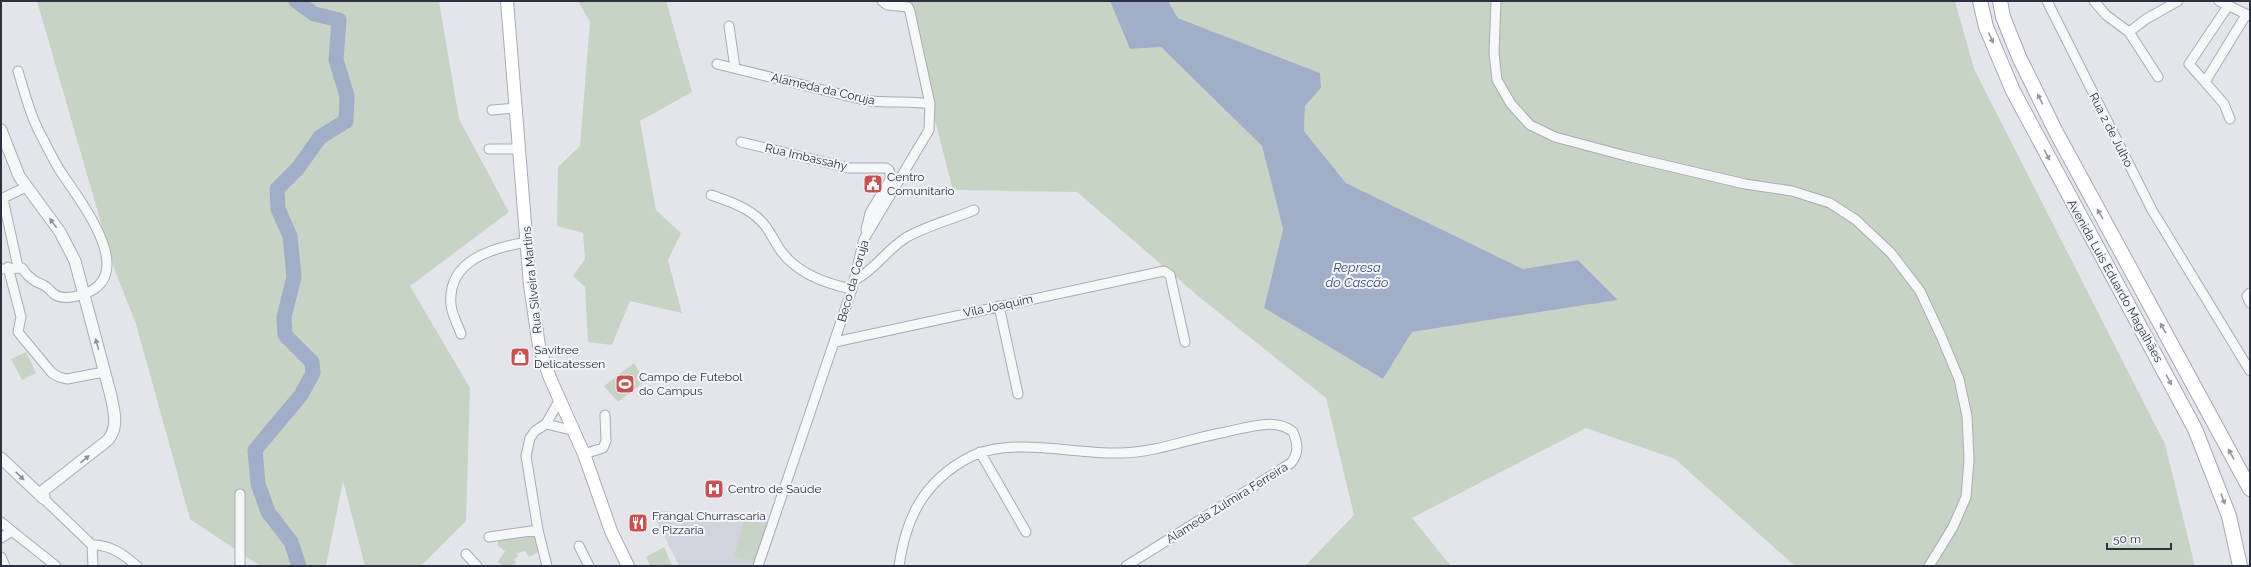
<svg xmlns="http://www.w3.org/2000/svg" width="2251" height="567" viewBox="0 0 2251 567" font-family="Raleway,sans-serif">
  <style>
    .built { fill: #d2d4dd }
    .green { fill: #c7d4c5 }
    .water { fill: #a1aec8 }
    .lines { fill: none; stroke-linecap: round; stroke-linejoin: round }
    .river { stroke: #a1aec8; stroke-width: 15 }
    .minor-casing { stroke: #a9abb5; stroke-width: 11 }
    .tertiary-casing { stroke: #a9abb5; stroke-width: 13 }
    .secondary-casing { stroke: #a9abb5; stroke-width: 14 }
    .primary-casing { stroke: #a4a8b6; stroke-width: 16 }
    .minor { stroke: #f6f7f9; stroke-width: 9 }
    .tertiary { stroke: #f6f7f9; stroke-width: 11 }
    .secondary { stroke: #fff; stroke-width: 12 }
    .primary { stroke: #fff; stroke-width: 14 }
    .oneway { fill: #9698a0 }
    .oneway2 { fill: #91949e }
    .labels { text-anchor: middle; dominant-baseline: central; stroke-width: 4; stroke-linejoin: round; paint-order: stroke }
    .street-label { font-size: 12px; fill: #2c3142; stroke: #f3f5f8 }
    .poi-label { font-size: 12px; fill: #2c3142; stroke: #f3f5f8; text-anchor: start }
    .water-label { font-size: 13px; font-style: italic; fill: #384974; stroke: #f3f5f8 }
  </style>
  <rect width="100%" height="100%" fill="#e4e5eb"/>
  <path class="built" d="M 651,510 L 768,519 L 755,566 L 679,566 Z"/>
  <path class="green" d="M 37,1 L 439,1 L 459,119 L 509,212 L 410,286 L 470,388 L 466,521 L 421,566 L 365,566 L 343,481 L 326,566 L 260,566 L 190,519 L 136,324 L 114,268 Z
    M 578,1 L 666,1 L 692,92 L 640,121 L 656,210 L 681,233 L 668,260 L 682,313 L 630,301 L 612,345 L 588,342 L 585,287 L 573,276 L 585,259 L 583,233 L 557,226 L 558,167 L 580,146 L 590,22 Z
    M 904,1 L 1110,1 L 1130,49 L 1161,47 L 1262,146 L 1283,229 L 1264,308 L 1383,379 L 1412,332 L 1618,300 L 1578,260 L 1523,269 L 1346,183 L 1304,131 L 1305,106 L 1321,88 L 1319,73 L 1178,18 L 1168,1 L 1955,1 L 1974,69 L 2165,444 L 2195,566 L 1795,566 L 1675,459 L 1586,428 L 1412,518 L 1451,566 L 1305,566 L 1354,515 L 1326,398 L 1198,296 L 1077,192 L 953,190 Z
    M 26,352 L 36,373 L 22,380 L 11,359 Z
    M 634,363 L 645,381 L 618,402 L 604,386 Z
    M 744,520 L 767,524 L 755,562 L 734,556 Z
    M 535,536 L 540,551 L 529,557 L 525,551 L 517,553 L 518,557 L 514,559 L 516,564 L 502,566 L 498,562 L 505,551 L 497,545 L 499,540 Z
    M 664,547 L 672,566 L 650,566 L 646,557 Z"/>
  <path class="water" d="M 1110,1 L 1168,1 L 1178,18 L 1320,73 L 1321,88 L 1305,106 L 1304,131 L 1346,183 L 1523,269 L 1578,260 L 1618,300 L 1412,332 L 1383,379 L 1264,308 L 1283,229 L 1262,146 L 1161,47 L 1130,49 Z"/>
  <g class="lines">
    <path class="river" d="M 296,1 L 314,14 L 339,20 L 336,60 L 347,96 L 346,121 L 320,137 L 298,168 L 277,189 L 278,209 L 290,236 L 294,277 L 284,317 L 285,335 L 312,362 L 313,373 L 301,395 L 255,450 L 258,484 L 268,512 L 291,542 L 299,566"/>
    <defs>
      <path id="minor" d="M 1496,1 L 1494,53 L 1497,80 L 1511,104 L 1530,125 L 1555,137 L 1626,156 L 1745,184 L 1792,191 L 1830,203 L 1856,220 L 1891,253 L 1920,291 L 1941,336 L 1959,379 L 1967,416 L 1969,460 L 1966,497 L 1953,527 L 1929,566
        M 2047,1 L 2152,210 L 2250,371
        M 2094,1 L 2106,15 L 2129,32 L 2158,77
        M 2219,1 L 2250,16
        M 729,26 L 735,68
        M 2129,32 L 2146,19 L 2178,1
        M 717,64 L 864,100 C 886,104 908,100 930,104
        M 2205,82 L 2189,64 L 2228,6
        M 492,110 L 517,108
        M 2230,119 L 2224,104 L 2205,82 L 2246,15
        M 741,142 L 849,168 L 886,168 L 889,170 L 891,178 L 870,213 L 866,230
        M 489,149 L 520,149
        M 711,195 C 728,201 747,207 760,220 C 770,229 773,240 781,251 C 797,273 827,284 852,289
        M 1,199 L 26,187
        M 3,199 L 18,267
        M 8,267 L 21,317 L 18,332 L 52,373 L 59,377 L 67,379 L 104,372
        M 1,269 L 22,268 C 25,271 26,275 30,277 C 34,282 40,283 45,286 C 49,288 51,292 54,294 C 62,300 75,297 84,294 C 141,274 76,196 59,169 C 53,159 48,149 43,139 C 31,118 25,94 18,71
        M 855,280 C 875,270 887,249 907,237 C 926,226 953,219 974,210
        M 2250,293 L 2247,296 L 2250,303
        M 999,306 L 1018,394
        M 461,334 C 458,325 452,315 451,305 C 447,260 492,248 527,242
        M 835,342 L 1164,271 L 1170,275 L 1185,342
        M 546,424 L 575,431
        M 980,452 L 1026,532
        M 584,454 L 603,448 L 606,441 L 605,415
        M 43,498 L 92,545 L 93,566
        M 1,522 L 12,531
        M 489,537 L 538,530
        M 1,538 L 12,531 L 56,566
        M 92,545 C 110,544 124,555 137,566
        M 579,546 L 589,566
        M 466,554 L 477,566
        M 1,557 L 5,566
        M 240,566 L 240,494
        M 547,566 L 538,530 L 526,456 L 530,438 L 535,431 L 546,424 L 560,399
        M 758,566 L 852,289 L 864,239 L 929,130 L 930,104 L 910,12 L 908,7 L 887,5 L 882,1
        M 899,566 C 906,517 924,481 970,457 C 1011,436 1077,455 1122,453 C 1158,452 1191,438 1226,432 C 1246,428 1275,417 1293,432 C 1298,444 1299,453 1291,463 L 1126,566"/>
      <path id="tertiary" d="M 1,130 L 19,176 L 60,232 L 75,261 L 111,396 C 114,412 119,426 108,440 L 39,494
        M 1,458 L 39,494 L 43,498 L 44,496"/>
      <path id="secondary" d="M 507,1 L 530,285 L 539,346 L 550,378 L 584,454 L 611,531 L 628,566"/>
      <path id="primary" d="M 1980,1 L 1986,27 L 2013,91 L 2195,429 L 2229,516 L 2240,566
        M 2000,1 L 2003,17 L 2019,57 L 2056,132 L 2250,489"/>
    </defs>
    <use href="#minor" class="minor-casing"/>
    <use href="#tertiary" class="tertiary-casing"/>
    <use href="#secondary" class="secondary-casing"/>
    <use href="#primary" class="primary-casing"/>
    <use href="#minor" class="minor"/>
    <use href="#tertiary" class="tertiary"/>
    <use href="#secondary" class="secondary"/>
    <use href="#primary" class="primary"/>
  </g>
  <defs><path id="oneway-solid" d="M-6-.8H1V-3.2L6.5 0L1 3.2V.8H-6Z"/></defs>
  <g class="oneway">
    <use href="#oneway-solid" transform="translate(1991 38) rotate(66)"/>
    <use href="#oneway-solid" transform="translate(2040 99) rotate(-116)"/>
    <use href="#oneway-solid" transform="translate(2047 155) rotate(62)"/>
    <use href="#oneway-solid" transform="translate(2100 214) rotate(-120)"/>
    <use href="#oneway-solid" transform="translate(2163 328) rotate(-119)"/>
    <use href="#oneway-solid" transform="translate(2169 380) rotate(62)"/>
    <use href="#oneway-solid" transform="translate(2231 454) rotate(-119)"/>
    <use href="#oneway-solid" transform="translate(2223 499) rotate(70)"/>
  </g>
  <g class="oneway2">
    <use href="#oneway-solid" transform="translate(53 223) rotate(-127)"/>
    <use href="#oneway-solid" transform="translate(97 344) rotate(-106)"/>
    <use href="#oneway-solid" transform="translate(85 459) rotate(-39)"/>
    <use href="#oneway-solid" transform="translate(20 476) rotate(44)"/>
  </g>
  <defs>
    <symbol id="civic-square" viewBox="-11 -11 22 22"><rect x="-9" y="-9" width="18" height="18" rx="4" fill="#c85251" stroke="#f3f5f8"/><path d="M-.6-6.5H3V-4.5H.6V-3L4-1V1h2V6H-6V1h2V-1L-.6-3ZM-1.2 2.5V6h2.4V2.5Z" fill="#fff"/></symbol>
    <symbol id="shop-square" viewBox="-11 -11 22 22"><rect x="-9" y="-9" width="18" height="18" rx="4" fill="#c85251" stroke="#f3f5f8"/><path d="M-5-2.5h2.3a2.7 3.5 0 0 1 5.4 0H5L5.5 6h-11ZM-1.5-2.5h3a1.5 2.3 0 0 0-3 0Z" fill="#fff"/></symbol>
    <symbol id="stadium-square" viewBox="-11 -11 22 22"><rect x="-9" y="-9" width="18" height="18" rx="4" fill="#c85251" stroke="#f3f5f8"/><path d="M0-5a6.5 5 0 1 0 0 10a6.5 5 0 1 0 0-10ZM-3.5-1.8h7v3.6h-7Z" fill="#fff"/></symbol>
    <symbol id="hospital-square" viewBox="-11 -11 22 22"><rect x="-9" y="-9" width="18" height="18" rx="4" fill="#c85251" stroke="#f3f5f8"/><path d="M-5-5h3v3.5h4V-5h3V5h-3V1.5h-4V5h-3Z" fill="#fff"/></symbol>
    <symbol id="restaurant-square" viewBox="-11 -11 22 22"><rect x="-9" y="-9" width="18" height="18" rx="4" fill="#c85251" stroke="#f3f5f8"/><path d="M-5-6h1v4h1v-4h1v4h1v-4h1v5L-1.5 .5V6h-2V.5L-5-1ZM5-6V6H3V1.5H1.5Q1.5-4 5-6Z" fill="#fff"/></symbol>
  </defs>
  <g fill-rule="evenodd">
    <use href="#civic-square" x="862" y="173" width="22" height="22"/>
    <use href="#shop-square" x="509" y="346" width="22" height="22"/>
    <use href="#stadium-square" x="614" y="373" width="22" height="22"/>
    <use href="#hospital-square" x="703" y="478" width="22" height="22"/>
    <use href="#restaurant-square" x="627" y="512" width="22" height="22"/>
  </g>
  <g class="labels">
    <g class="street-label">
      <text transform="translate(823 89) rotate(13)">Alameda da Coruja</text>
      <text transform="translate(2111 130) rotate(63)">Rua 2 de Julho</text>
      <text transform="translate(806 157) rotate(13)">Rua Imbassahy</text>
      <text transform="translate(532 280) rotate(-96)">Rua Silveira Martins</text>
      <text transform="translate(853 281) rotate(-74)">Beco da Coruja</text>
      <text transform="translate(2115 281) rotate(61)">Avenida Luís Eduardo Magalhães</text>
      <text transform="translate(998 306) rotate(-12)">Vila Joaquim</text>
      <text transform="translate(1227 503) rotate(-32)">Alameda Zulmira Ferreira</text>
    </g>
    <g class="poi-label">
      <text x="887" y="177">Centro<tspan x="887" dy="14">Comunitario</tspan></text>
      <text x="534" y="350">Savitree<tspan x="534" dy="14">Delicatessen</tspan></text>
      <text x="639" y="377">Campo de Futebol<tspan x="639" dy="14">do Campus</tspan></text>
      <text x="728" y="489">Centro de Saúde</text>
      <text x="652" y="516">Frangal Churrascaria<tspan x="652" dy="14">e Pizzaria</tspan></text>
    </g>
    <g class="water-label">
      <text x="1357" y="267">Represa<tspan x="1357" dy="15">do Cascão</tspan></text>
    </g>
  </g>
  <rect width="2251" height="567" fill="none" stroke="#2c3142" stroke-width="4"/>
  <path d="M2107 543v6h64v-6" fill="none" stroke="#2c3142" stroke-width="2"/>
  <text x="2113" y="543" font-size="12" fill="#2c3142" stroke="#f3f5f8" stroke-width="3" paint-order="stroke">50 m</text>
</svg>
